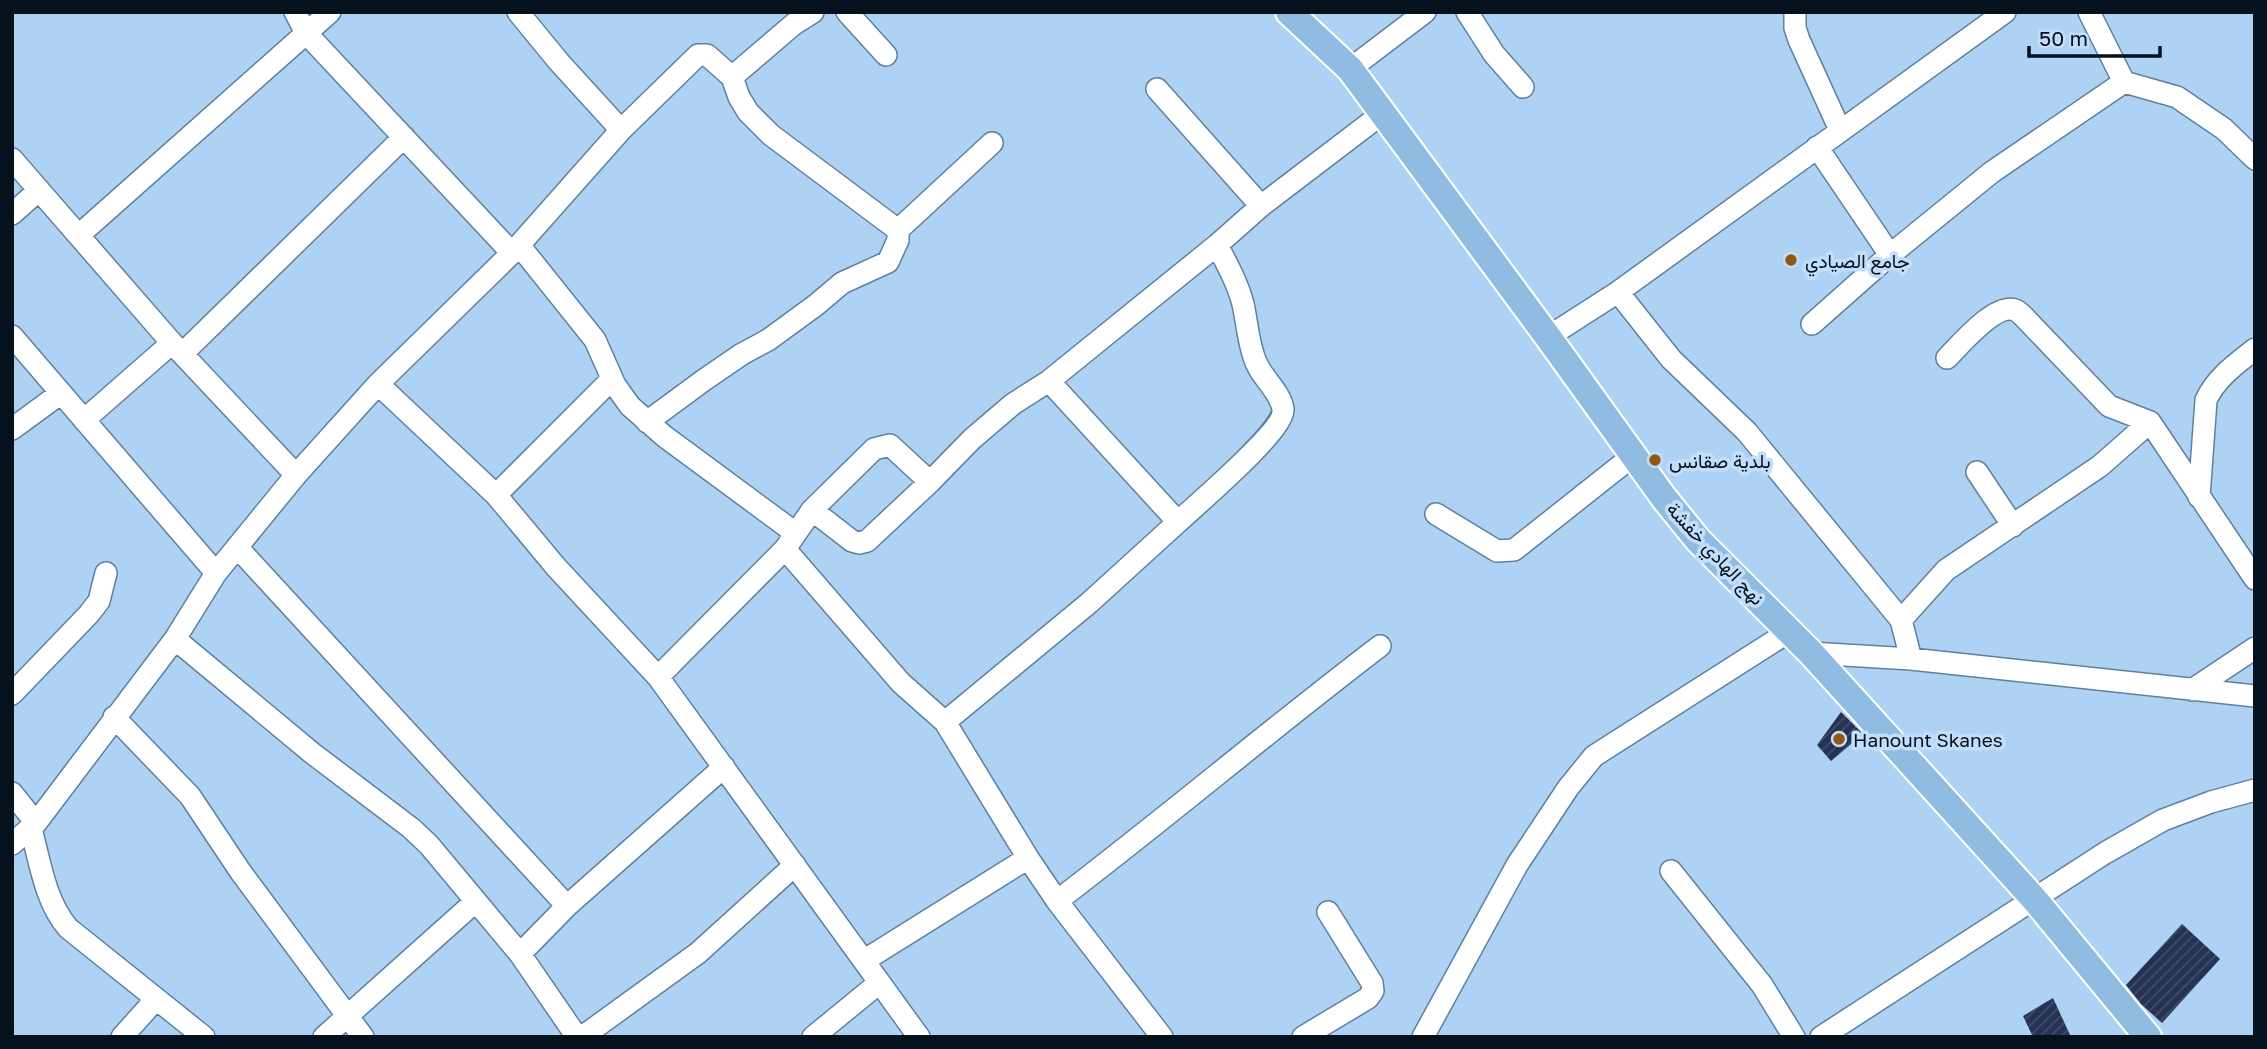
<svg xmlns="http://www.w3.org/2000/svg" width="2267" height="1049" viewBox="0 0 2267 1049" font-family="'Golos Text',Vazirmatn,sans-serif">
  <style>
    .building { fill: url(#building-hatch) }
    .lines { fill: none; stroke-linecap: round; stroke-linejoin: round }
    .minor-casing { stroke: #5f809f; stroke-width: 24 }
    .major-casing { stroke: #fff; stroke-width: 30 }
    .minor { stroke: #fff; stroke-width: 21 }
    .major { stroke: #90bce2; stroke-width: 26 }
    .poi-dot { fill: #90590f; stroke: #c2defa; stroke-width: 2.5 }
    .labels { text-anchor: middle; dominant-baseline: central; stroke-width: 7; stroke-linejoin: round; paint-order: stroke }
    .poi-label { font-size: 19px; fill: #05111c; stroke: #c2defa; text-anchor: start }
    .street-label { font-size: 19px; fill: #05111c; stroke: #c2defa }
  </style>
  <defs>
    <pattern id="building-hatch" width="6" height="6" patternUnits="userSpaceOnUse" patternTransform="scale(1.75)"><rect width="6" height="6" fill="#263253"/><path d="M-1 1l2-2M0 6l6-6M5 7l2-2" fill="none" stroke="#424d68"/></pattern>
  </defs>
  <rect width="100%" height="100%" fill="#aed2f4"/>
  <path class="building" d="M 1841,712 L 1863,734 L 1831,761 L 1817,745 Z
    M 2182,924 L 2220,959 L 2162,1023 L 2141,1004 L 2126,985 Z
    M 2053,998 L 2071,1037 L 2033,1037 L 2023,1016 Z"/>
  <g class="lines">
    <defs>
      <path id="minor" d="M 295,12 L 306,33 L 512,253
        M 518,12 L 559,62 L 621,130
        M 847,12 L 886,55
        M 1467,12 L 1494,54 L 1523,87
        M 1795,12 L 1795,28 L 1799,40 L 1840,130
        M 1350,69 L 1425,12
        M 732,77 L 739,97 L 748,112 L 771,135 L 898,230 L 992,143
        M 2124,82 L 2177,97 L 2224,129 L 2255,159
        M 1157,89 L 1261,206
        M 1817,147 L 1890,255
        M 12,159 L 172,343 L 296,475
        M 12,214 L 38,191
        M 79,235 L 330,12
        M 519,245 L 595,340 L 615,385 L 630,406 L 664,436 L 794,532
        M 1618,292 L 1671,359 L 1747,432 L 1901,620
        M 1812,324 L 1890,255 L 1992,172 L 2124,82 L 2089,12
        M 12,336 L 216,573
        M 1548,337 L 1618,292 L 2005,12
        M 183,353 L 404,137
        M 1947,358 C 1960,345 1995,303 2015,310 C 2018,311 2021,314 2024,317 L 2109,406 L 2150,422 L 2255,579
        M 378,384 L 496,495 L 556,567 L 658,677 L 919,1037
        M 84,420 L 172,343
        M 647,422 L 704,380 L 742,354 L 768,340 L 816,305 L 842,283 L 888,262 L 898,240 L 898,230
        M 12,429 L 61,393
        M 1977,472 L 2013,526
        M 496,495 L 612,379
        M 2199,497 L 2206,400 C 2216,378 2236,364 2255,349
        M 812,510 L 852,541 L 859,543 L 867,541 L 930,482 L 972,439 L 1013,404 L 1049,381 L 1217,245 L 1261,206 L 1383,113
        M 1436,514 L 1497,551 L 1514,550 L 1634,455
        M 1178,522 C 1196,505 1286,429 1283,409 C 1280,390 1259,376 1254,357 C 1248,340 1247,322 1243,304 C 1238,284 1227,264 1217,245
        M 237,547 L 567,906
        M 785,549 L 901,683 L 945,722 L 1028,858 L 1057,901 L 1162,1037
        M 175,639 L 312,753 L 411,828 L 429,845 L 520,954 L 577,1037
        M 1811,653 L 1911,659 L 2255,696
        M 1911,659 L 1901,620 L 1946,570 L 2100,466 L 2150,422
        M 658,677 L 785,549 L 812,510 L 874,449 L 890,445 L 930,482
        M 2192,690 L 2255,648
        M 12,694 L 89,614 L 99,601 L 106,573
        M 114,717 L 190,796 L 240,871 L 363,1037
        M 945,722 L 1089,603 L 1178,522 L 1049,381
        M 12,793 L 36,823
        M 31,829 C 40,862 45,901 68,928 L 204,1037
        M 12,844 L 36,823 L 175,639 L 216,573 L 296,475 L 378,384 L 512,253 L 621,130 L 698,55 L 707,55 L 732,77 L 794,24 L 813,12
        M 1671,871 L 1762,985 L 1794,1037
        M 1057,901 C 1166,818 1271,729 1380,646
        M 520,954 L 567,906 L 724,767
        M 865,960 L 1028,858
        M 122,1037 L 156,999
        M 324,1037 L 476,901
        M 582,1037 L 698,953 L 795,865
        M 813,1037 L 879,983
        M 1303,1037 L 1368,998 L 1373,991 L 1372,983 L 1328,912
        M 1423,1037 L 1517,865 L 1568,788 L 1594,756 L 1790,631
        M 1821,1037 L 2105,853 L 2163,820 L 2211,802 L 2255,790"/>
      <path id="major" d="M 1289,12 L 1350,69 L 1548,337 L 1664,498 L 1698,540 L 1811,653 L 2035,900 L 2148,1037"/>
    </defs>
    <use href="#minor" class="minor-casing"/>
    <use href="#major" class="major-casing"/>
    <use href="#minor" class="minor"/>
    <use href="#major" class="major"/>
  </g>
  <g class="poi-dot">
    <circle cx="1791" cy="260" r="7"/>
    <circle cx="1655" cy="460" r="7"/>
    <circle cx="1839" cy="739" r="7"/>
  </g>
  <g class="labels">
    <g class="poi-label">
      <text x="1805" y="260">جامع الصيادي</text>
      <text x="1669" y="460">بلدية صقانس</text>
      <text x="1853" y="739">Hanount Skanes</text>
    </g>
    <g class="street-label">
      <text transform="translate(1716 553) rotate(47)">نهج الهادي خفشة</text>
    </g>
  </g>
  <rect width="2267" height="1049" fill="none" stroke="#05111c" stroke-width="28"/>
  <path d="M2029 46v10h131v-10" fill="none" stroke="#05111c" stroke-width="3.5"/>
  <text x="2039" y="46" font-size="21" fill="#05111c" stroke="#c2defa" stroke-width="5" paint-order="stroke">50 m</text>
</svg>
